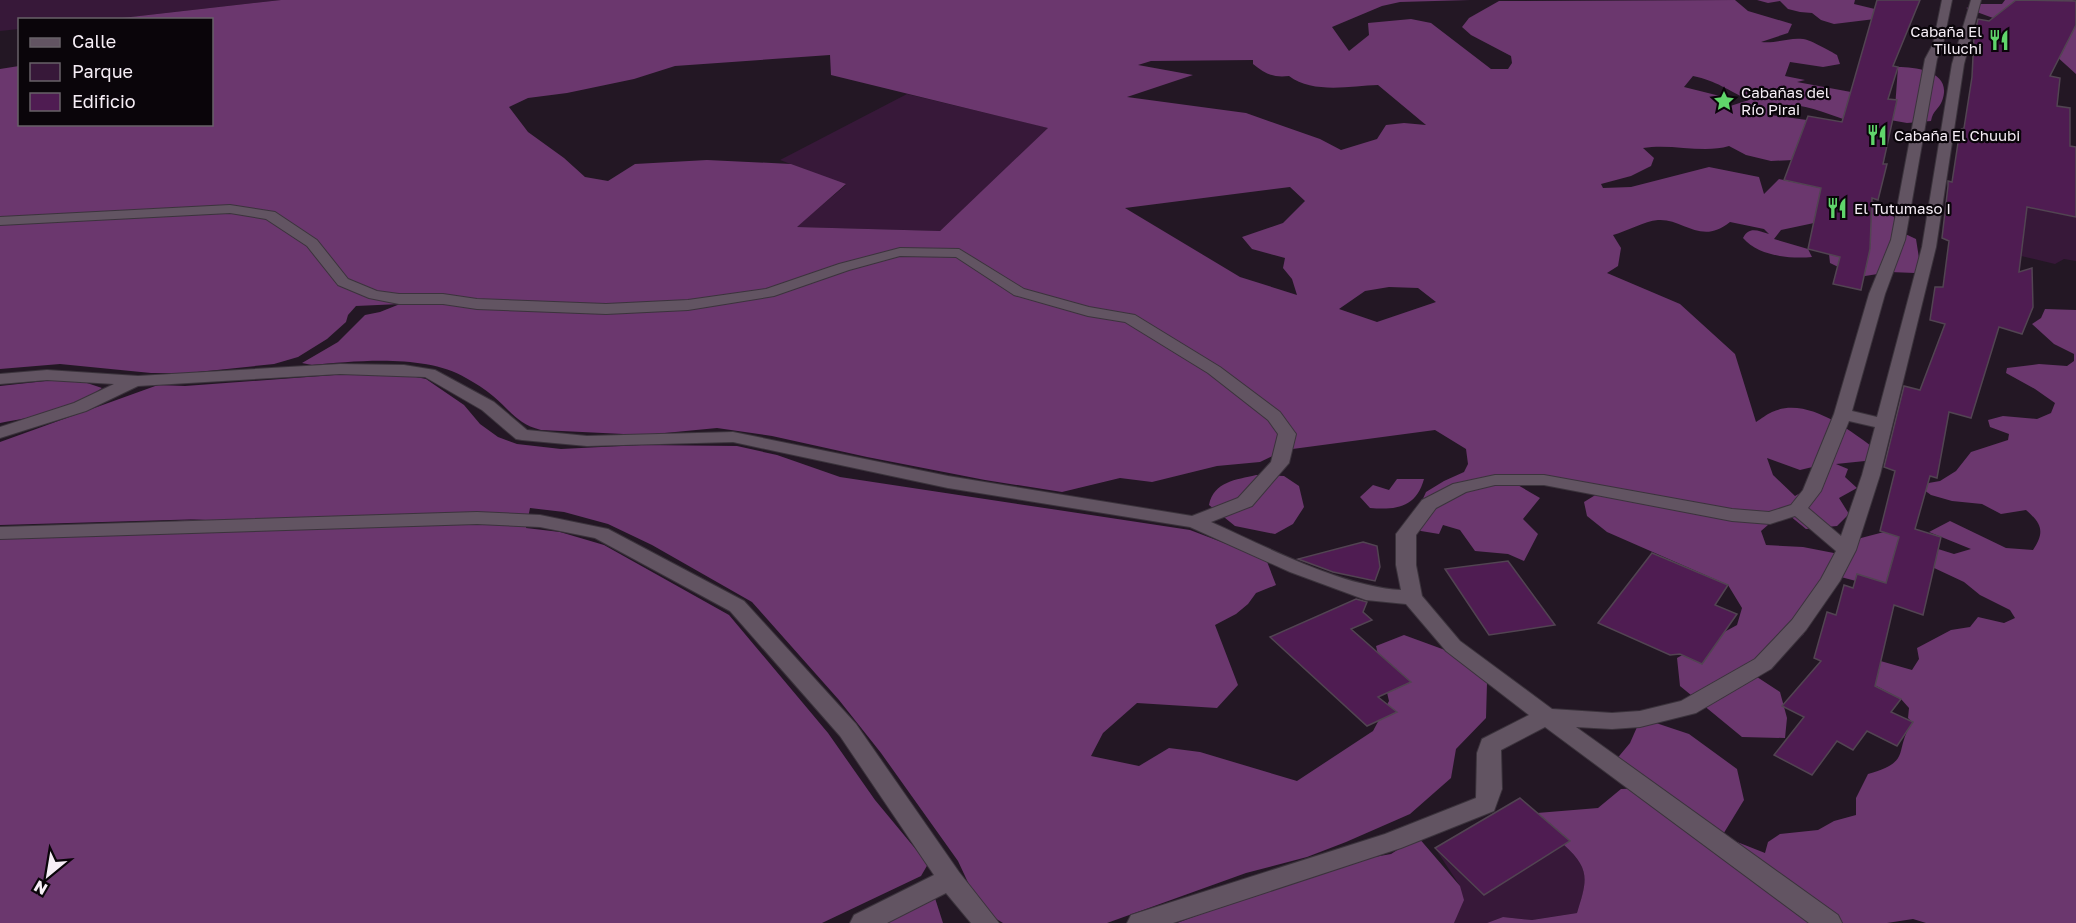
<svg xmlns="http://www.w3.org/2000/svg" width="2076" height="923" viewBox="0 0 2076 923" font-family="'Golos Text',sans-serif">
  <style>
    .green { fill: #371839 }
    .forest { fill: #6b376e; fill-rule: evenodd }
    .building { fill: #4f1c52; stroke: #524452; stroke-width: 1.5 }
    .lines { fill: none; stroke-linecap: round; stroke-linejoin: round }
    .minor-casing { stroke: #3b333c; stroke-width: 2 }
    .minor { fill: #625462; fill-rule: evenodd }
    .labels { text-anchor: middle; dominant-baseline: central; stroke-width: 4.5; stroke-linejoin: round; paint-order: stroke }
    .far-poi-label { font-size: 15px; fill: #f6eef6; stroke: #0a050a; text-anchor: start }
  </style>
  <rect width="100%" height="100%" fill="#231724"/>
  <path class="green" d="M 0,0 L 281,0 L 113,19 L 20,20 L 19,29 L 0,31 Z
    M 907,94 L 1049,128 L 940,231 L 796,227 L 846,185 L 780,160 Z
    M 2027,207 L 2076,217 L 2076,261 L 2064,259 L 2055,264 L 2021,256 Z
    M 1564,845 C 1591,869 1587,882 1577,913 L 1532,920 L 1503,917 L 1487,923 L 1454,923 L 1460,886 L 1435,848 L 1484,895 Z"/>
  <path class="forest" d="M 281,0 L 1470,0 L 1400,2 L 1382,6 L 1332,27 L 1349,51 L 1369,35 L 1368,23 L 1411,19 L 1431,23 L 1491,69 L 1508,69 L 1512,63 L 1511,56 L 1471,35 L 1462,27 L 1469,18 L 1499,1 L 1735,0 L 1748,11 L 1792,24 L 1788,33 L 1761,42 C 1776,44 1789,37 1803,39 C 1811,40 1830,51 1837,55 L 1840,64 L 1823,67 L 1790,62 L 1785,76 L 1805,80 L 1797,82 L 1851,92 L 1895,108 L 1898,67 C 1918,67 1953,72 1942,101 C 1939,109 1933,110 1931,121 L 1907,123 L 1862,115 L 1853,122 C 1826,115 1797,97 1770,109 L 1770,115 L 1807,120 L 1793,160 L 1771,161 L 1746,155 L 1729,146 C 1703,154 1672,143 1643,148 L 1654,158 L 1651,166 L 1631,176 L 1601,184 L 1603,188 L 1631,187 L 1709,167 L 1759,177 L 1764,194 L 1779,179 L 1821,188 L 1814,223 L 1781,230 L 1774,239 L 1808,249 L 1812,257 C 1790,259 1758,256 1743,238 C 1749,226 1758,231 1769,234 L 1764,229 L 1730,222 C 1701,246 1683,218 1658,220 C 1644,221 1628,231 1613,235 L 1621,248 L 1618,266 L 1607,273 L 1680,304 L 1735,354 L 1756,422 C 1761,419 1767,414 1772,412 C 1806,396 1848,429 1874,448 L 1865,461 L 1836,464 L 1848,469 L 1845,477 L 1857,488 L 1839,498 L 1849,514 L 1837,526 L 1806,529 L 1784,511 L 1761,531 L 1766,545 L 1803,547 L 1839,554 L 1861,538 L 1884,532 L 1954,554 L 1971,549 L 1929,532 L 1950,521 L 2006,548 L 2033,550 C 2045,532 2042,524 2026,510 L 2001,514 L 1982,504 L 1952,501 L 1931,495 L 1917,485 L 1940,481 L 1956,471 L 1971,452 L 2008,440 L 2009,434 L 1990,427 L 1988,420 L 2003,416 L 2037,419 L 2051,413 L 2055,403 L 2035,389 L 2006,373 L 2007,368 L 2039,364 L 2067,366 L 2074,361 L 2074,354 L 2054,344 L 2032,324 L 2041,318 L 2045,309 L 2076,310 L 2076,923 L 1926,923 L 1913,919 L 1887,923 L 1487,923 L 1503,917 L 1532,920 L 1577,913 C 1587,881 1591,869 1564,845 L 1569,841 L 1537,813 L 1598,808 L 1621,789 L 1649,788 L 1615,761 L 1630,743 L 1641,718 L 1689,734 L 1737,769 L 1744,800 L 1722,836 L 1765,853 L 1768,842 L 1780,834 L 1818,830 L 1834,821 L 1856,815 L 1856,798 L 1868,774 C 1913,761 1893,753 1912,722 L 1908,718 L 1909,708 L 1901,699 L 1865,680 L 1863,656 L 1912,670 L 1919,659 L 1917,648 L 1951,630 L 1970,627 L 1978,617 L 2004,623 L 2015,618 L 2010,610 L 1980,595 L 1964,582 L 1932,567 L 1894,555 L 1886,583 L 1856,581 L 1837,576 L 1803,635 L 1776,644 L 1754,675 L 1780,692 L 1787,718 L 1785,738 L 1742,737 L 1680,686 L 1677,658 L 1737,625 L 1742,608 L 1728,585 L 1607,532 L 1587,516 L 1584,502 L 1597,494 L 1524,474 L 1509,480 L 1540,498 L 1523,519 L 1538,534 L 1524,561 L 1508,554 L 1475,551 L 1460,530 L 1443,525 L 1439,534 L 1421,531 L 1411,525 L 1426,492 L 1444,481 L 1464,472 L 1468,464 L 1466,449 L 1435,430 L 1285,450 L 1260,462 L 1217,466 L 1152,482 L 1120,478 L 1062,492 L 985,480 L 867,457 L 772,436 L 717,428 L 644,435 L 541,430 C 517,424 511,411 493,396 C 485,389 475,383 466,378 C 425,354 358,361 312,365 L 302,363 L 338,342 L 365,315 L 380,312 L 400,304 L 356,306 L 348,315 L 346,322 L 327,339 L 298,357 L 274,364 L 188,373 L 151,373 L 60,364 L 0,369 L 0,69 L 19,66 L 20,124 L 212,124 L 212,20 L 113,19 ZM 830,55 L 831,75 L 1048,128 L 940,231 L 797,227 L 846,184 L 791,164 L 707,160 L 635,164 L 608,181 L 585,177 L 564,158 L 528,132 L 509,107 L 528,98 L 567,93 L 634,79 L 675,66 ZM 1253,60 L 1253,64 C 1265,74 1274,78 1289,76 C 1313,94 1350,86 1378,85 L 1426,125 L 1404,123 L 1386,125 L 1377,139 L 1341,150 L 1320,139 L 1246,113 L 1127,97 L 1193,75 L 1138,65 L 1151,61 ZM 1693,76 C 1717,81 1727,90 1749,100 L 1724,108 L 1731,103 L 1724,97 L 1684,87 ZM 1290,187 L 1305,201 L 1283,223 L 1242,237 L 1252,249 L 1285,258 L 1283,268 L 1292,279 L 1297,295 L 1240,277 L 1125,208 ZM 1389,287 L 1418,288 L 1436,302 L 1377,322 L 1339,309 L 1365,291 ZM 1767,458 L 1800,470 L 1821,465 L 1819,482 L 1795,496 L 1773,475 Z
    M 1757,0 L 1855,0 L 1854,4 L 1879,10 L 1875,19 L 1834,24 L 1821,20 L 1812,13 L 1800,12 L 1788,9 L 1780,1 L 1768,3 Z
    M 2005,0 L 2074,0 L 2055,9 L 2076,17 L 2076,74 L 2055,55 L 1993,18 L 1966,8 L 1981,4 L 2002,4 Z
    M 1872,201 L 1889,207 L 1901,232 L 1916,239 L 1919,258 L 1927,267 L 1915,273 L 1890,272 L 1859,277 L 1830,263 L 1829,254 L 1836,244 L 1857,240 L 1870,242 L 1869,228 Z
    M 334,375 L 406,375 L 426,379 L 464,405 L 480,424 L 498,437 L 517,444 L 561,449 L 641,445 L 737,446 L 777,455 L 840,477 L 1190,530 L 1266,559 L 1276,585 L 1256,593 L 1248,604 L 1236,614 L 1215,625 L 1238,685 L 1217,708 L 1137,703 L 1103,733 L 1091,756 L 1139,766 L 1169,748 L 1200,752 L 1297,781 L 1373,731 L 1389,701 L 1376,646 L 1404,635 L 1445,650 L 1487,683 L 1486,718 L 1456,749 L 1451,778 L 1410,814 L 1346,842 L 1307,857 L 1246,873 L 1107,923 L 1003,923 L 993,917 L 972,891 L 958,861 L 881,753 L 839,700 L 752,602 L 652,545 L 608,524 L 564,512 L 530,508 L 526,528 L 560,532 L 604,545 L 729,615 L 828,733 L 875,800 L 928,864 L 921,876 L 822,923 L 0,923 L 0,533 L 205,519 L 0,525 L 0,442 L 158,385 L 185,386 Z
    M 55,380 L 87,383 L 102,388 C 67,413 41,415 0,423 L 0,386 Z
    M 1256,475 L 1284,476 L 1299,486 L 1304,507 L 1293,524 L 1275,534 L 1235,526 L 1209,505 C 1214,481 1236,480 1256,475 Z
    M 1397,479 L 1424,479 C 1416,508 1396,510 1370,508 L 1360,497 L 1373,485 L 1389,490 Z
    M 1418,837 L 1460,886 L 1464,900 L 1454,923 L 1177,923 L 1246,897 L 1363,859 L 1391,854 Z
    M 934,895 L 943,923 L 883,923 Z"/>
  <path class="building" d="M 1877,0 L 1920,0 L 1893,66 L 1898,67 L 1888,99 L 1897,100 L 1883,164 L 1887,164 L 1878,200 L 1872,198 L 1870,249 L 1861,290 L 1833,284 L 1840,257 L 1808,249 L 1821,188 L 1784,180 L 1808,116 L 1842,122 Z
    M 2016,0 L 2076,1 L 2076,25 L 2050,76 L 2060,78 L 2057,106 L 2070,108 L 2070,146 L 2076,147 L 2076,217 L 2027,207 L 2019,272 L 2032,268 L 2033,307 L 2022,334 L 1999,327 L 1971,418 L 1949,412 L 1937,478 L 1930,476 L 1915,529 L 1941,537 L 1923,615 L 1894,605 L 1875,686 L 1901,699 L 1891,712 L 1913,722 L 1897,746 L 1867,731 L 1853,750 L 1837,741 L 1812,775 L 1774,755 L 1804,717 L 1782,706 L 1821,661 L 1814,658 L 1827,612 L 1836,615 L 1844,585 L 1853,588 L 1857,574 L 1886,583 L 1899,537 L 1880,531 L 1895,471 L 1884,467 L 1904,386 L 1920,390 L 1945,324 L 1930,320 L 1935,287 L 1943,287 L 1949,241 L 1942,238 L 1948,186 L 1948,181 L 1952,182 L 1960,130 L 1964,128 L 1972,77 L 1974,36 L 1978,19 L 1989,21 Z
    M 1363,542 L 1377,546 L 1380,567 L 1375,581 L 1333,572 L 1298,559 Z
    M 1652,553 L 1728,585 L 1715,605 L 1737,614 L 1702,664 L 1680,654 L 1670,655 L 1598,623 Z
    M 1508,561 L 1555,625 L 1489,635 L 1445,569 Z
    M 1356,599 L 1367,602 L 1363,612 L 1372,620 L 1351,629 L 1411,682 L 1378,697 L 1397,712 L 1367,726 L 1270,637 Z
    M 1520,798 L 1570,841 L 1484,895 L 1435,848 Z"/>
  <g class="lines">
    <defs>
      <path id="minor" d="M 1942,0 L 1952,0 L 1943,44 L 1937,59 L 1905,240 L 1885,294 L 1852,411 L 1877,417 L 1922,247 L 1952,64 L 1971,0 L 1981,0 L 1964,64 L 1936,247 L 1880,475 L 1856,550 L 1840,581 L 1806,630 L 1771,669 L 1696,713 L 1640,727 L 1612,729 L 1576,727 L 1838,915 L 1842,923 L 1809,923 L 1545,727 L 1501,750 L 1502,789 L 1494,811 L 1401,848 L 1173,923 L 1127,923 L 1131,915 L 1385,834 L 1476,798 L 1477,753 L 1482,739 L 1529,715 L 1446,651 L 1406,604 L 1366,600 L 1290,572 L 1190,527 L 948,488 L 733,442 L 587,446 L 522,440 L 516,439 L 482,410 L 425,377 L 340,374 L 138,386 L 86,411 L 0,438 L 0,427 L 74,403 L 114,384 L 47,380 L 0,384 L 0,374 L 47,370 L 138,376 L 340,364 L 404,365 L 435,370 L 494,402 L 527,430 L 587,436 L 733,432 L 948,476 L 1192,516 L 1238,498 L 1271,462 L 1278,434 L 1268,420 L 1208,373 L 1125,322 L 1088,316 L 1014,295 L 956,257 L 900,256 L 849,270 L 774,296 L 688,310 L 606,314 L 477,309 L 443,304 L 399,304 L 369,298 L 338,285 L 307,246 L 266,219 L 230,213 L 0,225 L 0,217 L 230,205 L 275,212 L 317,240 L 348,279 L 377,291 L 399,294 L 443,294 L 477,299 L 606,304 L 688,300 L 766,289 L 839,264 L 900,248 L 959,249 L 1024,289 L 1089,307 L 1135,315 L 1220,367 L 1280,412 L 1296,434 L 1289,463 L 1252,506 L 1211,522 C 1267,547 1340,586 1401,590 L 1396,565 L 1396,534 L 1422,500 L 1453,484 L 1495,475 L 1544,475 L 1732,509 L 1769,512 L 1791,505 L 1803,490 L 1834,414 L 1869,294 L 1891,240 L 1925,59 L 1933,44 ZM 1849,421 L 1875,427 L 1862,475 L 1841,536 L 1808,508 L 1821,491 ZM 1495,485 L 1544,485 L 1732,521 L 1770,524 L 1795,516 L 1836,551 L 1821,579 L 1792,620 L 1755,659 L 1681,701 L 1640,711 L 1612,713 L 1552,709 L 1460,641 L 1422,596 L 1416,565 L 1416,535 L 1436,508 L 1466,492 Z
        M 477,512 L 540,515 L 608,529 L 744,601 L 856,724 L 959,872 L 999,923 L 971,923 L 946,893 L 887,923 L 850,923 L 854,915 L 934,875 L 840,736 L 730,611 L 595,538 L 540,527 L 477,524 L 0,539 L 0,527 Z"/>
    </defs>
    <use href="#minor" class="minor-casing"/>
    <use href="#minor" class="minor"/>
  </g>
  <defs>
    <symbol id="restaurant-bare" viewBox="-9 -9 18 18"><path d="M-5-6h1v4h1v-4h1v4h1v-4h1v5L-1.5 .5V6h-2V.5L-5-1ZM5-6V6H3V1.5H1.5Q1.5-4 5-6Z" fill="#60d56b" stroke="#0a050a" stroke-width="2.5" paint-order="stroke"/></symbol>
    <symbol id="sight-bare" viewBox="-9 -9 18 18"><path d="M0-6L1.8-2.2L6-1.7L2.9 1.2L3.7 5.4L0 3.3L-3.7 5.4L-2.9 1.2L-6-1.7L-1.8-2.2Z" fill="#60d56b" stroke="#0a050a" stroke-width="2.5" paint-order="stroke"/></symbol>
  </defs>
  <g fill-rule="evenodd">
    <use href="#restaurant-bare" x="1984" y="25" width="30" height="30"/>
    <use href="#sight-bare" x="1709" y="86" width="30" height="30"/>
    <use href="#restaurant-bare" x="1862" y="120" width="30" height="30"/>
    <use href="#restaurant-bare" x="1822" y="193" width="30" height="30"/>
  </g>
  <g class="labels">
    <g class="far-poi-label">
      <text x="1982" y="31" text-anchor="end">Cabaña El<tspan x="1982" dy="17">Tiluchi</tspan></text>
      <text x="1741" y="92">Cabañas del<tspan x="1741" dy="17">Río Pirai</tspan></text>
      <text x="1894" y="135">Cabaña El Chuubi</text>
      <text x="1854" y="208">El Tutumaso I</text>
    </g>
  </g>
  <rect x="18" y="18" width="195" height="108" fill="#0a050a" stroke="#686268" stroke-width="1.5"/>
  <rect x="30" y="38" width="30" height="9" fill="#625462" stroke="#686268" stroke-width="1.5"/>
  <text x="72" y="48" font-size="18" fill="#f6eef6">Calle</text>
  <rect x="30" y="63" width="30" height="18" fill="#371839" stroke="#686268" stroke-width="1.5"/>
  <text x="72" y="78" font-size="18" fill="#f6eef6">Parque</text>
  <rect x="30" y="93" width="30" height="18" fill="#4f1c52" stroke="#686268" stroke-width="1.5"/>
  <text x="72" y="108" font-size="18" fill="#f6eef6">Edificio</text>
  <g transform="translate(48 875) rotate(210)" stroke="#0a050a" stroke-width="4.5" paint-order="stroke">
  <path d="M0-4.5L10 22L0 15L-10 22Z" fill="#f6eef6"/>
  <text y="-9" font-size="16" font-weight="bold" text-anchor="middle" fill="#f6eef6">N</text>
  </g>
</svg>
